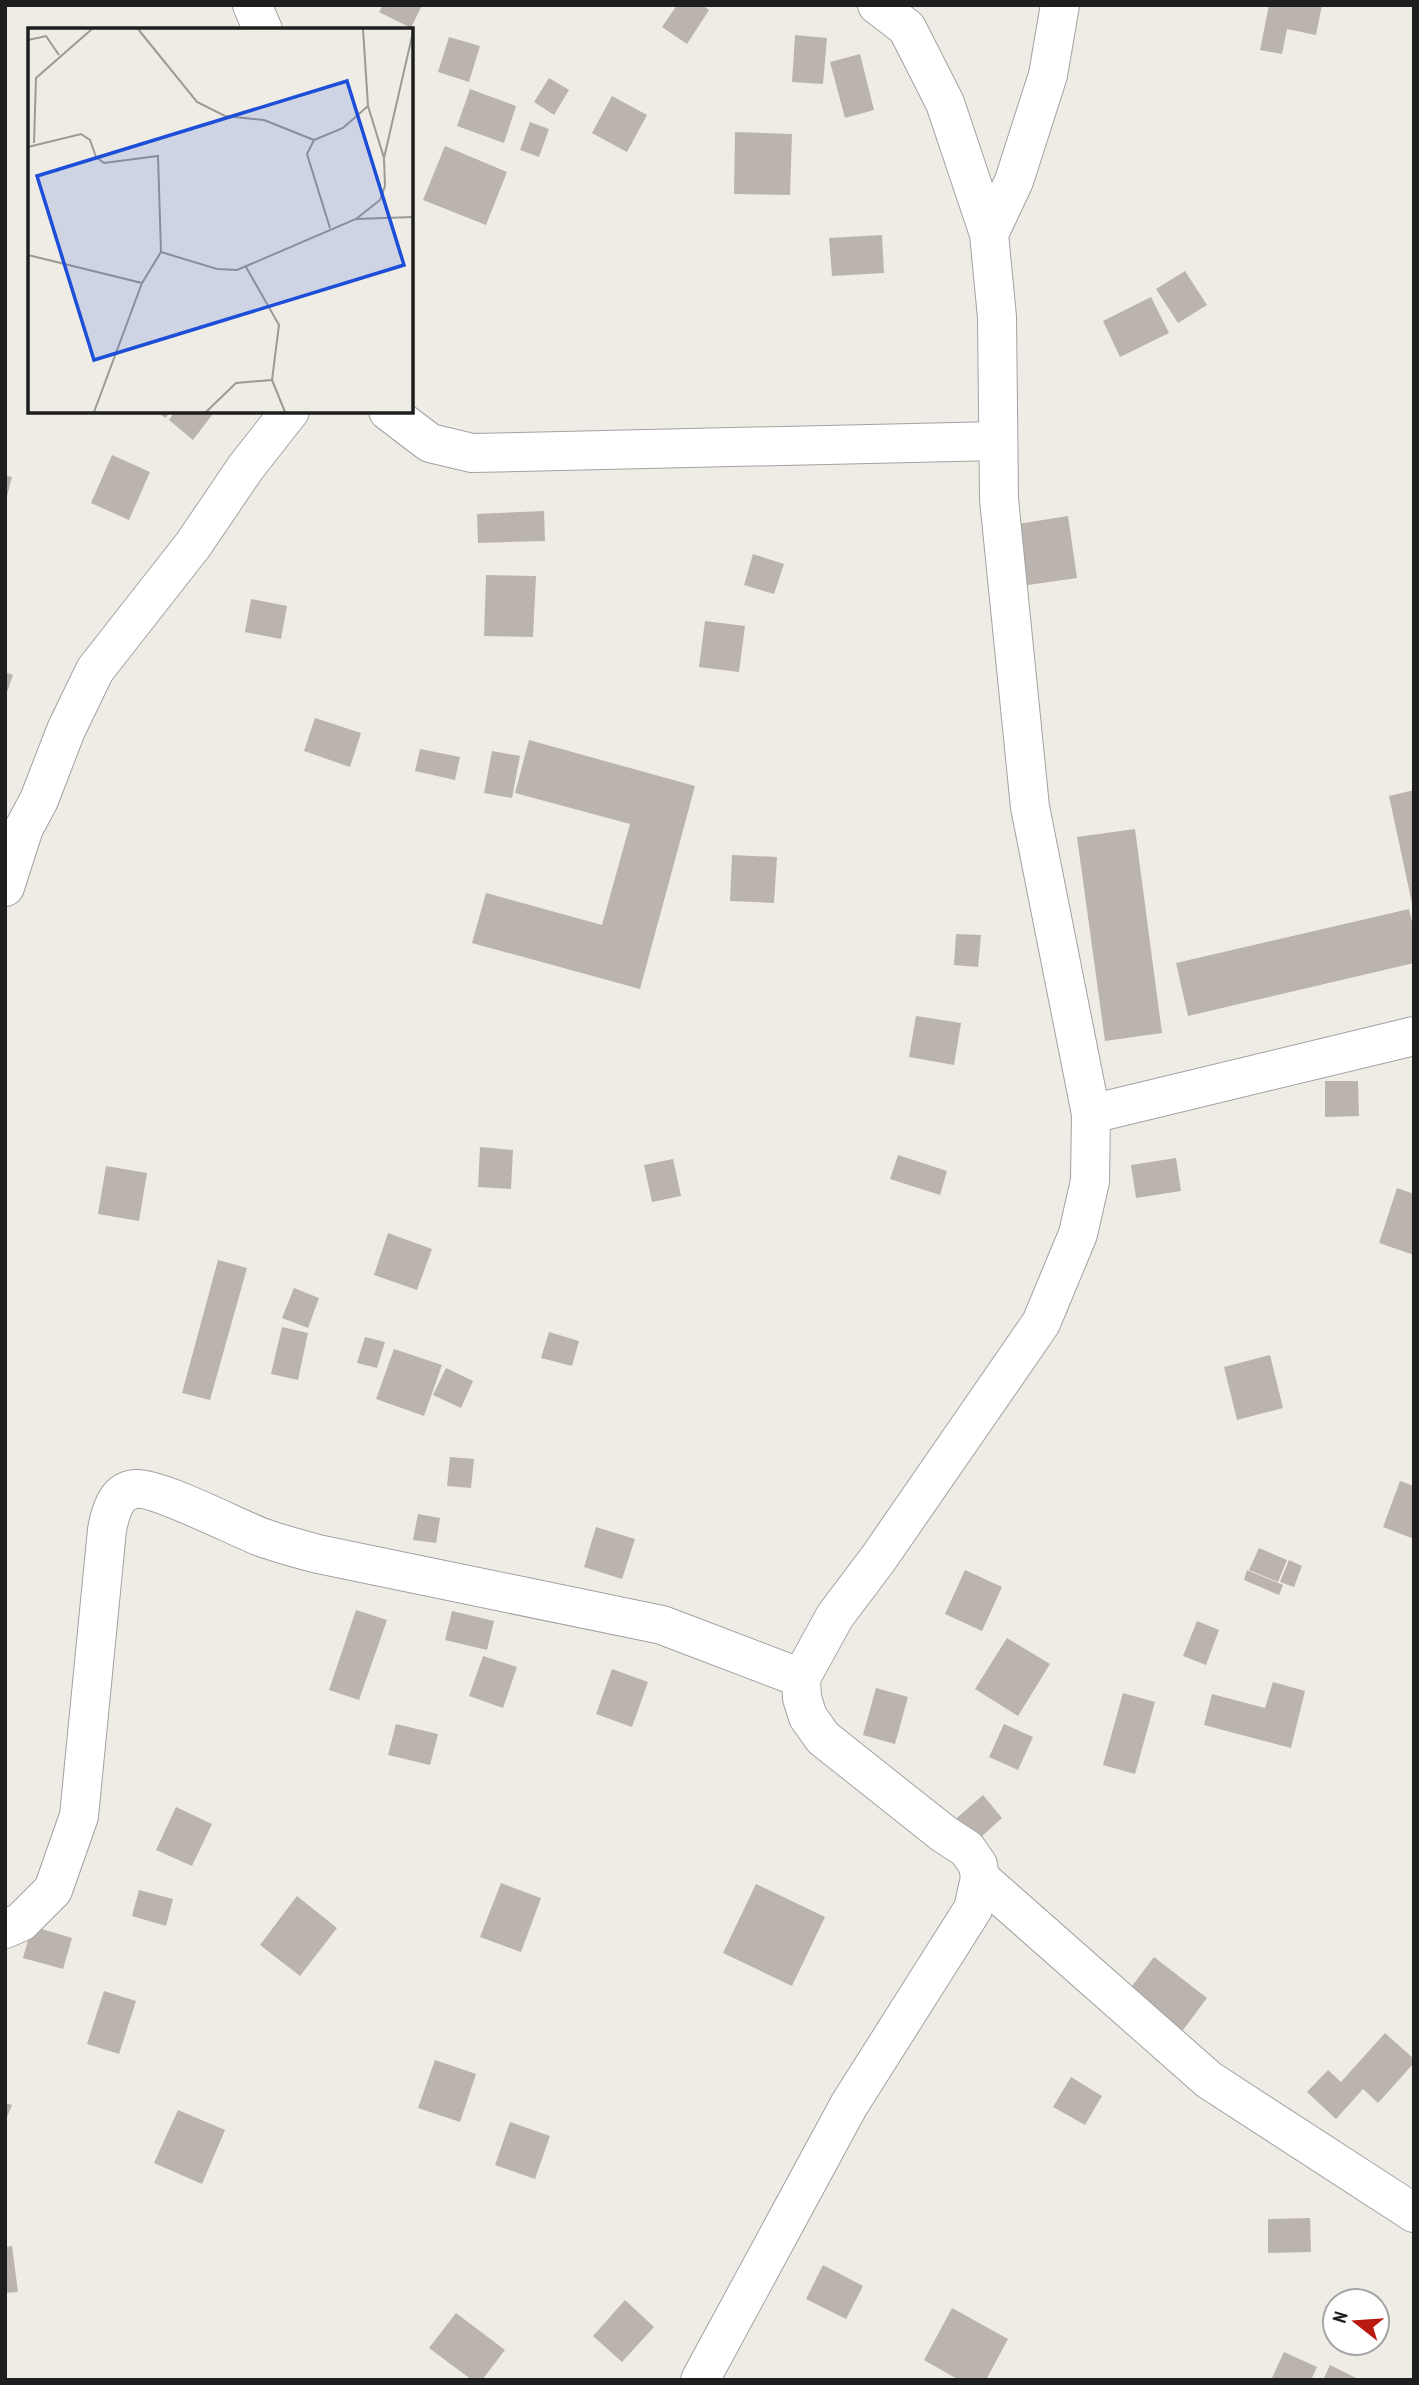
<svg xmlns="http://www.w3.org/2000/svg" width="1419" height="2385" viewBox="0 0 1419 2385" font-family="'PT Sans Narrow',sans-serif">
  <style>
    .building { fill: #bbb4ae }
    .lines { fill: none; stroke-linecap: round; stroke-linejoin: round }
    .minor-casing { stroke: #a2a2a2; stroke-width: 40 }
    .minor { stroke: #fff; stroke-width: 38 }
    .inset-road { fill: none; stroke: #9b9a95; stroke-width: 2 }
    .view { fill: #1d4ed8; fill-opacity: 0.15; stroke: #1d4ed8; stroke-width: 3.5 }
    .inset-edge { fill: none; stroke: #1e1e1e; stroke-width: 3.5 }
  </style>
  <rect width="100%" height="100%" fill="#eeece5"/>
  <path class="building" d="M 383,5 L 422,5 L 411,28 L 379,12 Z
    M 677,5 L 702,5 L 709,10 L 687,44 L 662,27 Z
    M 1269,5 L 1322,5 L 1316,35 L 1287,29 L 1282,54 L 1260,50 Z
    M 795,35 L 827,38 L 823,84 L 792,82 Z
    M 449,37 L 480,46 L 469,82 L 438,72 Z
    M 860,54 L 874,110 L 845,118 L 830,62 Z
    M 549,78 L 569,90 L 554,115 L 534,102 Z
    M 470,89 L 516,106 L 504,143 L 457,126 Z
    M 612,96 L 647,115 L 627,152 L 592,133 Z
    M 530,122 L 549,129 L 539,157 L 520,150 Z
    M 735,132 L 792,134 L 790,195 L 734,194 Z
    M 445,146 L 507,172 L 486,225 L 423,200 Z
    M 882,235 L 884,273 L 832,276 L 829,238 Z
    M 1185,271 L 1207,305 L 1178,323 L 1156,289 Z
    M 1151,297 L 1169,333 L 1120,357 L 1103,321 Z
    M 154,411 L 170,411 L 166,418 Z
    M 175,411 L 215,411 L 193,440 L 169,420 Z
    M 112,455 L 150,472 L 129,520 L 91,503 Z
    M 5,475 L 12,477 L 6,500 L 5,500 Z
    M 544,511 L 545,541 L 478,543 L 477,514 Z
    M 1068,516 L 1077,578 L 1021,586 L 1012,525 Z
    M 753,554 L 784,564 L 774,594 L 744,585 Z
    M 486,575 L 536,576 L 533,637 L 484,636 Z
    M 251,599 L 287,606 L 281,639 L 245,632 Z
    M 705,621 L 745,626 L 739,672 L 699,667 Z
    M 5,672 L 13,675 L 6,695 L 5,695 Z
    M 315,718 L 361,733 L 350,767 L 304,751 Z
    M 529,740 L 695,786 L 640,989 L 472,943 L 486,893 L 602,925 L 630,824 L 515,793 Z
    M 420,749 L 460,757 L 455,780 L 415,771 Z
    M 492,751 L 520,756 L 512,798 L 484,793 Z
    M 1414,790 L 1414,908 L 1413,908 L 1389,796 Z
    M 1135,829 L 1162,1033 L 1105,1041 L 1077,837 Z
    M 732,855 L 777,857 L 774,903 L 730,901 Z
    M 1409,909 L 1414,930 L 1414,963 L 1188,1016 L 1176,963 Z
    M 956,934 L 981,935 L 978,967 L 954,965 Z
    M 916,1016 L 961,1023 L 954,1065 L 909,1057 Z
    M 1325,1081 L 1358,1081 L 1359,1116 L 1325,1117 Z
    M 480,1147 L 513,1150 L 511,1189 L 478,1187 Z
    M 898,1155 L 947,1171 L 940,1195 L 890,1179 Z
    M 1176,1158 L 1181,1191 L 1136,1198 L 1131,1165 Z
    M 673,1159 L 681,1196 L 652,1202 L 644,1165 Z
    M 106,1166 L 147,1173 L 139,1221 L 98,1214 Z
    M 1397,1188 L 1414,1194 L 1414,1255 L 1379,1243 Z
    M 388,1233 L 432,1249 L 417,1290 L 374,1275 Z
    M 218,1260 L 247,1268 L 210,1400 L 182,1393 Z
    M 294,1288 L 319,1298 L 308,1328 L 282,1318 Z
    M 282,1327 L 308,1333 L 298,1380 L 271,1374 Z
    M 549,1332 L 579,1341 L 572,1366 L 541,1358 Z
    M 365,1337 L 385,1342 L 377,1368 L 357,1363 Z
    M 394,1349 L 442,1365 L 424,1416 L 376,1399 Z
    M 1270,1355 L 1283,1408 L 1237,1420 L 1224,1367 Z
    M 446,1368 L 473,1381 L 461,1408 L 433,1395 Z
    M 450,1457 L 474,1459 L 471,1488 L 447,1486 Z
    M 1400,1481 L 1414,1486 L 1414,1539 L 1383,1527 Z
    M 418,1514 L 440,1518 L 436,1543 L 413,1540 Z
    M 596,1527 L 635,1539 L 622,1579 L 584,1567 Z
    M 1259,1548 L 1287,1560 L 1278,1582 L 1249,1570 Z
    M 1289,1560 L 1302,1566 L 1294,1587 L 1280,1582 Z
    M 965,1570 L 1002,1587 L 982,1631 L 945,1614 Z
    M 1247,1570 L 1283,1585 L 1279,1595 L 1244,1580 Z
    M 356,1610 L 387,1620 L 359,1700 L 329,1690 Z
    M 452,1611 L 494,1621 L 487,1650 L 445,1640 Z
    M 1197,1621 L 1219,1630 L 1206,1665 L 1183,1656 Z
    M 1007,1638 L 1050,1664 L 1018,1716 L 975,1689 Z
    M 483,1656 L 517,1667 L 503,1708 L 469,1696 Z
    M 612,1669 L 648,1682 L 632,1727 L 596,1714 Z
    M 1273,1682 L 1305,1691 L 1291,1748 L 1204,1725 L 1212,1694 L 1265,1708 Z
    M 876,1688 L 908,1697 L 895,1744 L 863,1735 Z
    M 1123,1693 L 1155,1702 L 1135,1774 L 1103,1765 Z
    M 396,1724 L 438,1734 L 430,1765 L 388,1755 Z
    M 1004,1724 L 1033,1737 L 1018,1770 L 989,1757 Z
    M 983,1795 L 1002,1818 L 971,1846 L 951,1823 Z
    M 176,1807 L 212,1824 L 192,1866 L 156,1850 Z
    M 501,1883 L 541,1898 L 521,1952 L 480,1937 Z
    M 756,1884 L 825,1917 L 792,1986 L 723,1953 Z
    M 139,1890 L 173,1899 L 166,1926 L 132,1916 Z
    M 297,1896 L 337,1928 L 300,1976 L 260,1945 Z
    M 32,1926 L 72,1938 L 63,1969 L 23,1958 Z
    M 1154,1957 L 1207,1998 L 1174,2042 L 1120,2002 Z
    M 104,1991 L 136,2001 L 119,2054 L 87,2044 Z
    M 1385,2033 L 1414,2059 L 1414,2063 L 1378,2103 L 1363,2089 L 1336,2119 L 1307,2092 L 1328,2070 L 1341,2082 Z
    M 435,2060 L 476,2074 L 460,2122 L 418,2108 Z
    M 1071,2077 L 1102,2096 L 1085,2125 L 1053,2107 Z
    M 5,2103 L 12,2105 L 5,2122 Z
    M 178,2110 L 225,2130 L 202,2184 L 154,2163 Z
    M 510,2122 L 550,2136 L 535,2179 L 495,2165 Z
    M 1310,2218 L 1311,2252 L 1268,2253 L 1268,2219 Z
    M 12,2246 L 18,2292 L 5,2293 L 5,2247 Z
    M 823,2265 L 863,2286 L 846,2319 L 806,2299 Z
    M 625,2300 L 654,2327 L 622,2362 L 593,2336 Z
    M 952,2308 L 1008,2339 L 986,2380 L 959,2380 L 924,2360 Z
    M 456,2313 L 505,2350 L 482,2380 L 472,2380 L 429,2348 Z
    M 1284,2352 L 1317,2367 L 1311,2380 L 1271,2380 Z
    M 1330,2365 L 1360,2380 L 1323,2380 Z"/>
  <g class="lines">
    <defs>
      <path id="minor" d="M 252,5 L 263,30
        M 989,234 L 1014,181 L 1048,75 L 1060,5
        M 388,411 L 430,443 L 472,453 L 998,441
        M 5,887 L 24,828 L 39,800 L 66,730 L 95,670 L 193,545 L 246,467 L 290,411
        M 1091,1114 L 1414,1036
        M 980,1878 L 1209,2080 L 1414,2213
        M 5,1929 L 21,1922 L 53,1890 L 79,1816 L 107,1530 C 110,1514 115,1491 135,1489 C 156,1486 237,1528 261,1537 C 280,1544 299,1549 318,1554 L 662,1625 L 801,1678
        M 700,2380 L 849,2105 L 973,1909 L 980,1878 L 978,1865 L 967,1849 L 944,1834 L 823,1738 L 808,1717 L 802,1698 L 801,1678 L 835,1616 L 878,1559 L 1041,1323 L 1078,1234 L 1090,1181 L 1091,1114 L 1030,807 L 999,499 L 997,317 L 989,234 L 945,103 L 907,28 L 877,5"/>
    </defs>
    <use href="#minor" class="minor-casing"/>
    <use href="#minor" class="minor"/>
  </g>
  <g transform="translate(28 28)">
    <rect width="385" height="385" fill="#eeece5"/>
    <path class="inset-road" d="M 110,1 L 169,74 L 197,88 L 236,92 L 286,112M 335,1 L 340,78 L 356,130M 0,12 L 18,8 L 31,27M 6,115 L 8,50 L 64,1M 0,119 L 53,106 L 62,112 L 68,129 L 76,135 L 130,128 L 133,224M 328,191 L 385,189M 302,200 L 279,126 L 286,112 L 315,100 L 340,78M 0,227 L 114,255 L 133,224 L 189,241 L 209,242 L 328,191 L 352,172 L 357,158 L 356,130 L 385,4M 218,239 L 251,297 L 244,352 L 257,384M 66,384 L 114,255M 178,384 L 208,355 L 244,352"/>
    <path class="view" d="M 319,53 L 376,237 L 66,332 L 9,148 Z"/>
    <rect width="385" height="385" class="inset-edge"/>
  </g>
  <rect width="1419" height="2385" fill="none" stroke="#1e1e1e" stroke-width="14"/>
  <g transform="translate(1356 2322) rotate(287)"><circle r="33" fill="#ffffff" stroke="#a5a5a5" stroke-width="2"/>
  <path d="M0-5L12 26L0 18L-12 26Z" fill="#ba1a12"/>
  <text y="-10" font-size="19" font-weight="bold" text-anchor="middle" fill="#1e1e1e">N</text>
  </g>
</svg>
